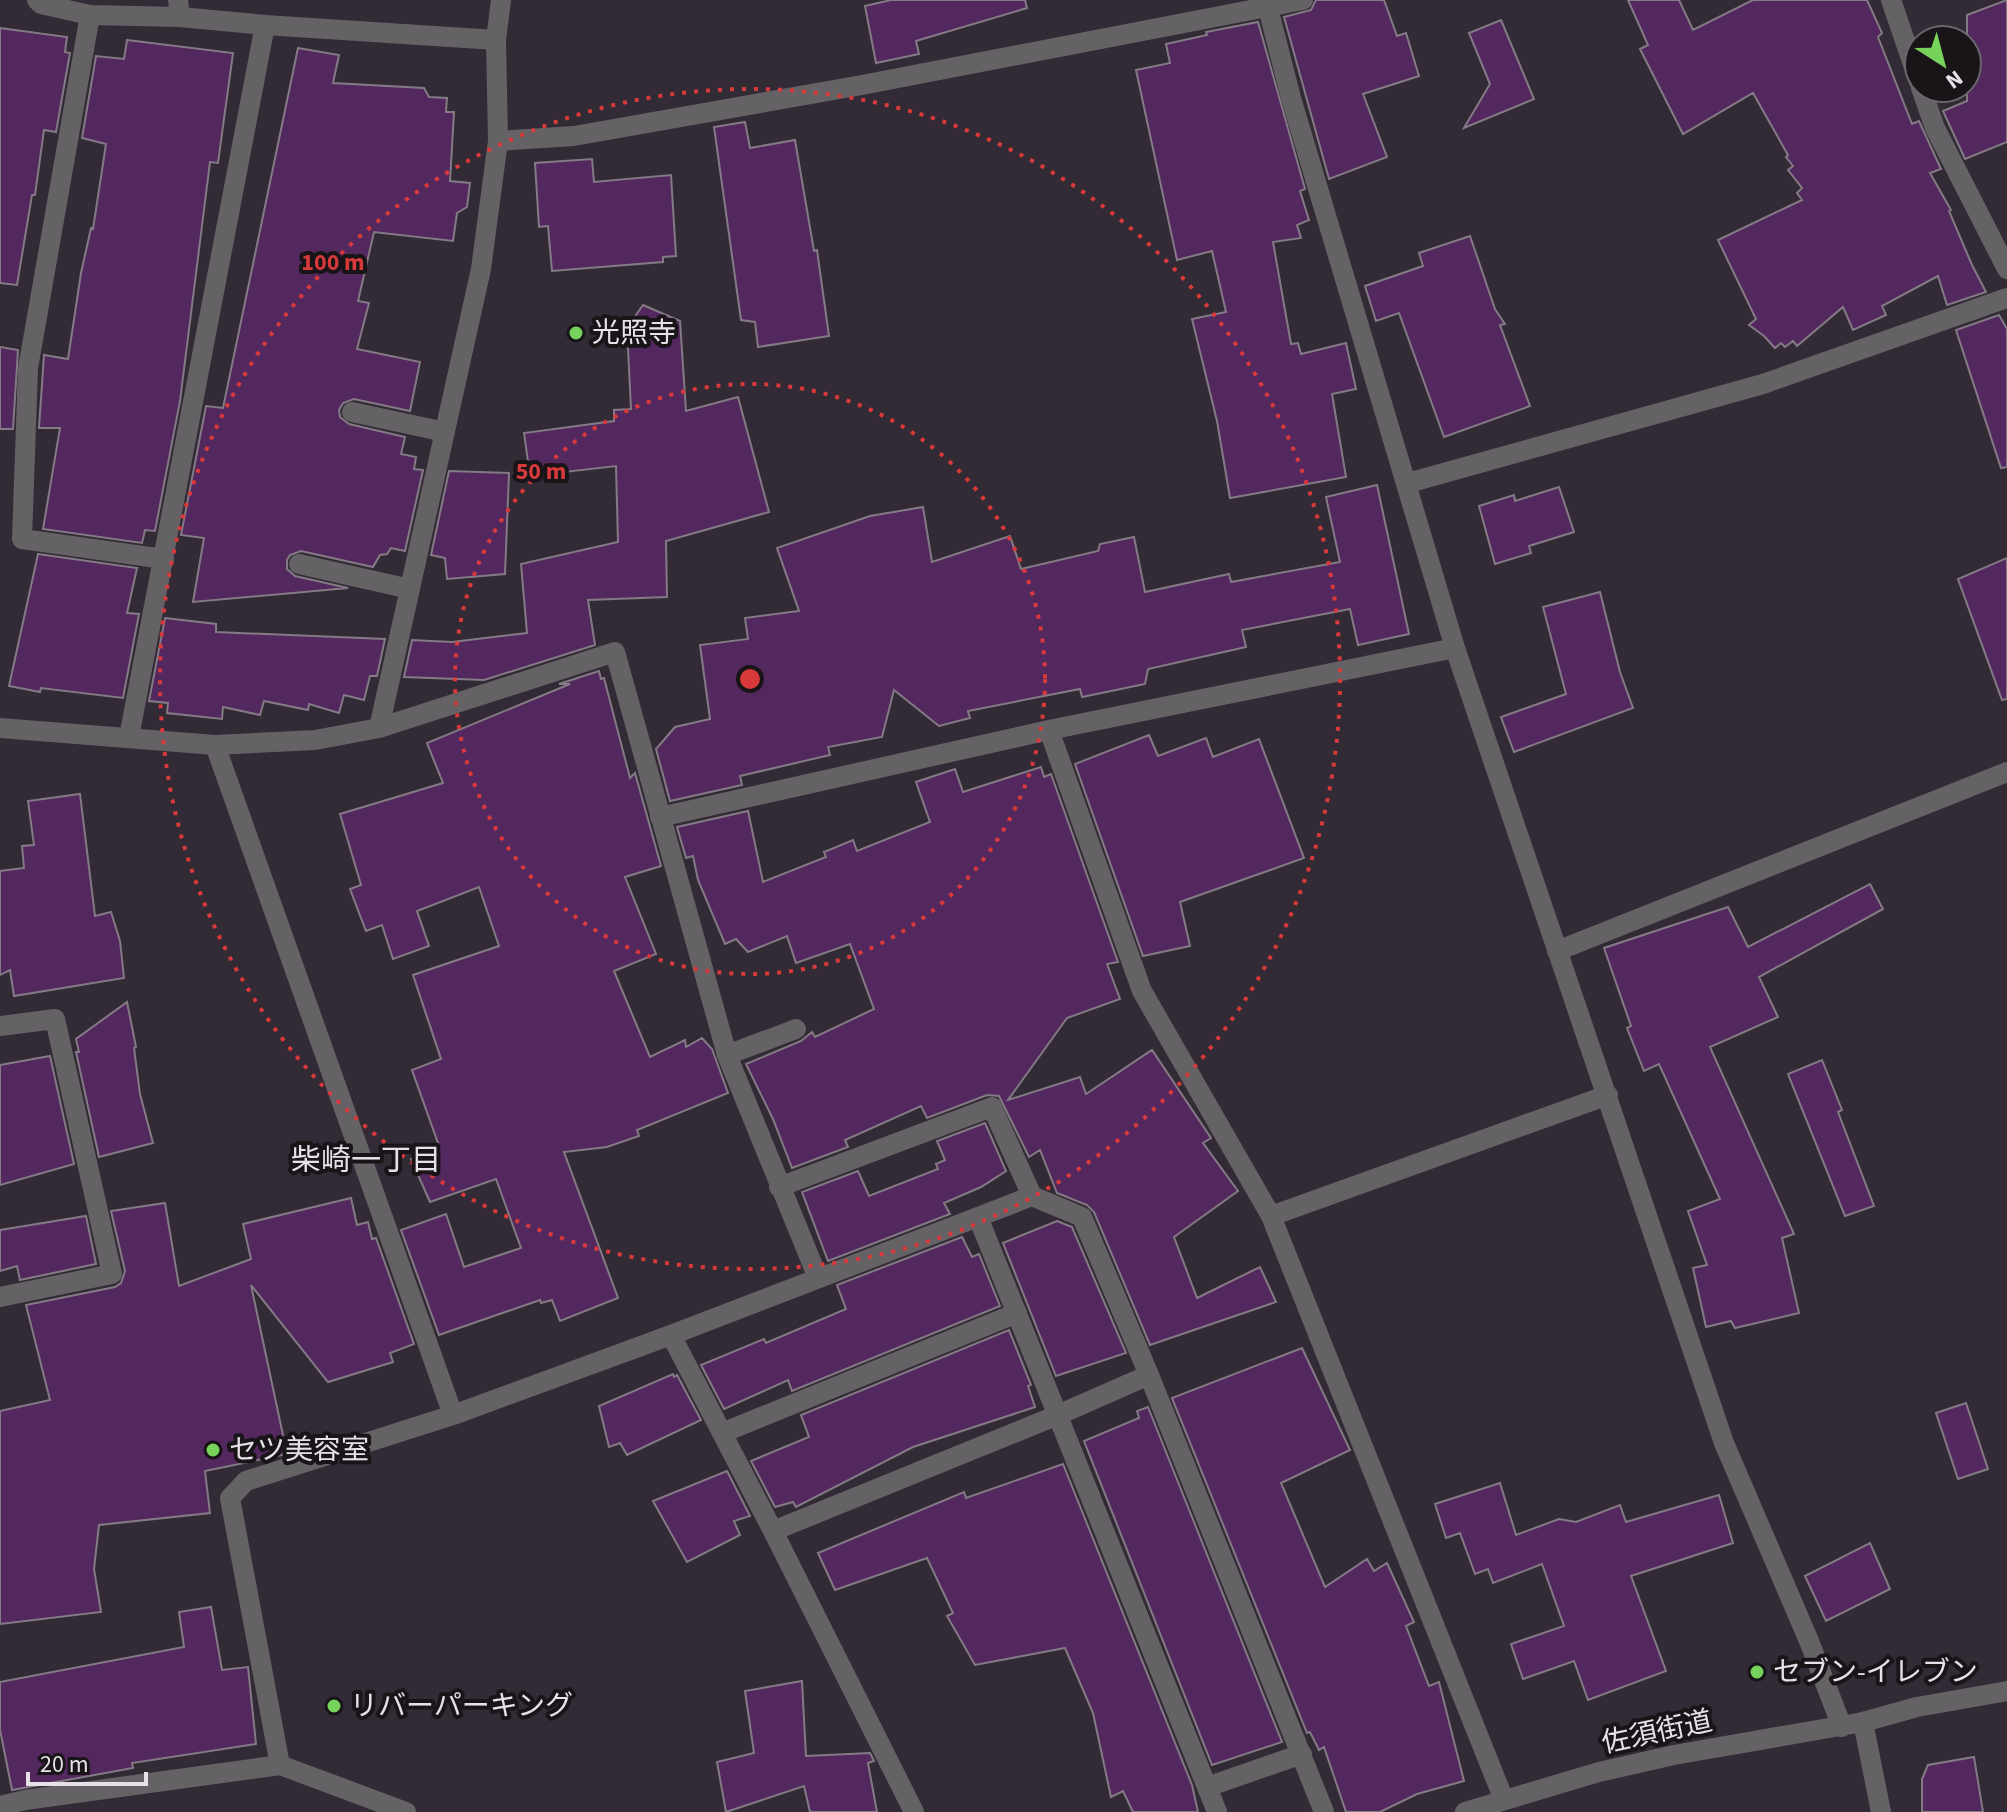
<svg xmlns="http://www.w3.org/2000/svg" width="2007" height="1812" viewBox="0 0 2007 1812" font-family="'Source Sans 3','Noto Sans JP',sans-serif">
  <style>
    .building { fill: #53285e; stroke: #837a85; stroke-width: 2 }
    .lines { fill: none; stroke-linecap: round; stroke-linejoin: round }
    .service { stroke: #656266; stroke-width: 20 }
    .minor { stroke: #656266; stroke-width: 20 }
    .tertiary { stroke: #656266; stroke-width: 20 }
    .ring { fill: none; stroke: #d83a3b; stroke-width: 4; stroke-dasharray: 4 8 }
    .poi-dot { fill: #76d25a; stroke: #181418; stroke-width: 3 }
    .labels { text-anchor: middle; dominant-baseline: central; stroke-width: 8; stroke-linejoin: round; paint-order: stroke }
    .poi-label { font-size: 28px; fill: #e6e1e7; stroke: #181418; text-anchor: start }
    .street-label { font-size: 28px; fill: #e6e1e7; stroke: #181418 }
    .neighbourhood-label { font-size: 30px; fill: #e6e1e7; stroke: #181418 }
    .centre { fill: #d83a3b; stroke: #181418; stroke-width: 4 }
    .ring-label { font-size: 24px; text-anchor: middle; font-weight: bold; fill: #d83a3b; stroke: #181418; stroke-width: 8; stroke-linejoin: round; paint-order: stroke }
  </style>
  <rect width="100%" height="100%" fill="#322a34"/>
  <path class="building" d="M 891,0 L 1025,0 L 1027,8 L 916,41 L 919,54 L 876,63 L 865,6 Z
    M 1316,0 L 1384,0 L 1397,36 L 1406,33 L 1419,76 L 1363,94 L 1387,157 L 1329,179 L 1284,17 L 1311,10 Z
    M 1628,0 L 1679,0 L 1693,30 L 1753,0 L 1867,0 L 1882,33 L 1878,37 L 1912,124 L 1919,121 L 1941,169 L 1930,173 L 1951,210 L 1949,211 L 1972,265 L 1986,292 L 1947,305 L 1938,276 L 1882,306 L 1886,315 L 1853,330 L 1843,307 L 1797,346 L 1793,341 L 1785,347 L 1781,343 L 1775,348 L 1764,336 L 1749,325 L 1756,319 L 1718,240 L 1802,200 L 1797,193 L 1802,188 L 1788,170 L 1793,166 L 1786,157 L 1788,155 L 1753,93 L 1683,134 L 1640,49 L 1648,45 Z
    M 2007,0 L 2007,142 L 1965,159 L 1943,111 L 1967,101 L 1967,15 Z
    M 1501,20 L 1534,99 L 1464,128 L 1490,84 L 1469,33 Z
    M 1258,22 L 1305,189 L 1300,191 L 1309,220 L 1297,225 L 1301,238 L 1273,242 L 1291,344 L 1298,343 L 1301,354 L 1346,343 L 1356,389 L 1332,394 L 1346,477 L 1230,498 L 1217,421 L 1192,319 L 1226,312 L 1212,251 L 1177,260 L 1136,70 L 1170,63 L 1166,44 L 1207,35 L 1206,32 Z
    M 0,28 L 67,37 L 65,52 L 70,53 L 56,132 L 44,130 L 35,195 L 32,195 L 17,285 L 0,283 Z
    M 127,40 L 233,53 L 218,163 L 210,162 L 180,401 L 155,531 L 145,530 L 142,543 L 43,529 L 60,428 L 39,428 L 44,355 L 68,359 L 81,273 L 91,228 L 93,229 L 106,144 L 82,138 L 96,56 L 124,59 Z
    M 298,48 L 339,55 L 333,83 L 424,88 L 429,97 L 447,98 L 446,112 L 454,112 L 450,181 L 470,183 L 467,207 L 457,213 L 453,241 L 374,232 L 358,301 L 369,303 L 357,349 L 420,362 L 410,411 L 354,399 L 343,403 L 339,410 L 340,417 L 349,424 L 405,437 L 401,454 L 416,457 L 414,469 L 423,470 L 405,551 L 391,548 L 387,554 L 380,555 L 373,567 L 301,551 L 290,555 L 287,560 L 287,569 L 295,576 L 348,588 L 193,602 L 204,538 L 181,535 L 206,406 L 223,408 Z
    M 745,122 L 750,148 L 795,140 L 814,251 L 817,250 L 829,336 L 758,347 L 755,322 L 741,320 L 714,127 Z
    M 592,159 L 594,182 L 671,175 L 676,256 L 663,257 L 663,262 L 552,271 L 548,226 L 539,227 L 535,163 Z
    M 1470,236 L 1495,309 L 1505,324 L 1500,325 L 1530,406 L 1444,437 L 1399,313 L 1376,321 L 1365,286 L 1423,266 L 1419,253 Z
    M 643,305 L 680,321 L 686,411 L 738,397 L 769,512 L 666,541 L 667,597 L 588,600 L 595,645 L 484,680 L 404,677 L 412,640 L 452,642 L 527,633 L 521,564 L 618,542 L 616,466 L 530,476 L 524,433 L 614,421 L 614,410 L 631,409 L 627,328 Z
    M 1999,315 L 2007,329 L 2007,467 L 2001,468 L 1956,330 Z
    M 0,347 L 18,350 L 13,429 L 0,429 Z
    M 449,471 L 509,473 L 505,574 L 447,579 L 445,558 L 431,555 Z
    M 1377,485 L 1409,634 L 1358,645 L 1350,609 L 1242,630 L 1246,647 L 1148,669 L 1145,684 L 1082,697 L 1080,689 L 968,711 L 970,718 L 939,726 L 894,690 L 882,737 L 828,747 L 830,755 L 740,776 L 742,785 L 670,801 L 656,749 L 675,727 L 710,719 L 700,645 L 748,639 L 745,618 L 799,611 L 777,548 L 870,516 L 923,507 L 932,562 L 1010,536 L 1021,569 L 1098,551 L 1100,544 L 1134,537 L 1145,592 L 1229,574 L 1231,582 L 1340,562 L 1326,497 Z
    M 1559,487 L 1574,532 L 1529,546 L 1531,553 L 1495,564 L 1479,506 L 1514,495 L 1515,501 Z
    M 38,554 L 137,568 L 127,613 L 139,614 L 123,698 L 41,688 L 40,692 L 9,686 Z
    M 2007,558 L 2007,699 L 2002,700 L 1958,579 Z
    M 1600,592 L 1620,672 L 1633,708 L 1514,752 L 1501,717 L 1566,694 L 1543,607 Z
    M 165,618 L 216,624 L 216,632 L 385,639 L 377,676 L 370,676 L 364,700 L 344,695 L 339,713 L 309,704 L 308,710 L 264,701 L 260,715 L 223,707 L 222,719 L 167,713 L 168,703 L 149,701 Z
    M 599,671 L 601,679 L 604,678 L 630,778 L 635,773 L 661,866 L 625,877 L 656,954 L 614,971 L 650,1057 L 685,1040 L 686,1047 L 702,1038 L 712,1049 L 728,1093 L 637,1130 L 639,1136 L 607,1147 L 564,1152 L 618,1298 L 560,1321 L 552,1300 L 541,1303 L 540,1300 L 439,1335 L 401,1230 L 446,1214 L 464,1267 L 521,1248 L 496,1179 L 430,1202 L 411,1159 L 439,1146 L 412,1070 L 441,1059 L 413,975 L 499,946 L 479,887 L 417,911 L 429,946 L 393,959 L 382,925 L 366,931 L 350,889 L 361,885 L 340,814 L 443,783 L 427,743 L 570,684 L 559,684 Z
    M 1149,735 L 1158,756 L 1206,738 L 1213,757 L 1259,739 L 1304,858 L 1180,902 L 1190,946 L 1143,956 L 1075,764 Z
    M 1041,767 L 1044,777 L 1051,774 L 1118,962 L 1107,964 L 1120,999 L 1067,1018 L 1008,1100 L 1080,1077 L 1086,1094 L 1152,1050 L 1211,1138 L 1203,1143 L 1238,1191 L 1174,1237 L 1197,1298 L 1260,1267 L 1276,1302 L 1150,1345 L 1094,1212 L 1087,1205 L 1057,1193 L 1040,1150 L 1029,1157 L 999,1096 L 987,1095 L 927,1118 L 921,1106 L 845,1140 L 848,1147 L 792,1168 L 773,1119 L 746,1064 L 801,1041 L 812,1032 L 815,1037 L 874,1009 L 850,944 L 796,963 L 787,936 L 748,952 L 736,939 L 725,944 L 698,880 L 693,856 L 686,858 L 677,827 L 748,811 L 763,882 L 826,857 L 824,852 L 853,840 L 857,851 L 930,822 L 916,782 L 955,769 L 963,792 Z
    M 80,794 L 95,916 L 111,912 L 120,941 L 124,978 L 14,996 L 10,970 L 0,975 L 0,871 L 24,868 L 22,846 L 34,845 L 28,801 Z
    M 1870,884 L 1883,909 L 1759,977 L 1778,1017 L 1710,1047 L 1794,1234 L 1782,1238 L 1799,1313 L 1735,1328 L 1731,1321 L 1706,1327 L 1693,1268 L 1707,1265 L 1688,1211 L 1720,1199 L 1659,1064 L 1644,1071 L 1627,1028 L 1631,1026 L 1604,948 L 1728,907 L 1748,947 Z
    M 127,1002 L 136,1047 L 134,1048 L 140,1094 L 153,1143 L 99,1157 L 76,1052 L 79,1052 L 76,1039 Z
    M 50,1056 L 74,1164 L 0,1185 L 0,1065 Z
    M 1822,1060 L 1842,1110 L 1838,1112 L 1874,1206 L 1845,1216 L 1788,1074 Z
    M 985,1123 L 1006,1171 L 981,1187 L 944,1203 L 950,1214 L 828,1261 L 802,1192 L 858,1171 L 869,1196 L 938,1169 L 936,1164 L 945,1160 L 937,1141 Z
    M 351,1198 L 357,1225 L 368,1222 L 372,1239 L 376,1238 L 414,1344 L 390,1353 L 393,1362 L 328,1382 L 251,1285 L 287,1454 L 205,1471 L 210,1513 L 99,1525 L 94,1569 L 101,1612 L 0,1624 L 0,1411 L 50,1400 L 26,1305 L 115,1287 L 121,1283 L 125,1271 L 111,1211 L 165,1203 L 179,1286 L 251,1259 L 243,1224 Z
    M 86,1216 L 96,1264 L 20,1280 L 17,1266 L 0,1271 L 0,1230 Z
    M 1057,1221 L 1072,1227 L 1126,1353 L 1056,1376 L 1003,1243 Z
    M 962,1237 L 972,1257 L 979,1254 L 1000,1306 L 792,1391 L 788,1380 L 724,1409 L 701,1365 L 764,1339 L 766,1343 L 846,1309 L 837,1285 Z
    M 1009,1330 L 1031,1385 L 1028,1386 L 1035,1407 L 913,1447 L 796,1507 L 793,1502 L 775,1507 L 751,1461 L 809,1437 L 801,1415 Z
    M 1302,1348 L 1350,1450 L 1281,1483 L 1325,1587 L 1367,1559 L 1374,1571 L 1387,1563 L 1414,1622 L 1406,1626 L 1429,1686 L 1439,1682 L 1464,1781 L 1417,1794 L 1380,1812 L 1346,1812 L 1324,1747 L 1319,1750 L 1310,1732 L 1307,1733 L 1172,1398 Z
    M 673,1374 L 674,1377 L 677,1375 L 701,1420 L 627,1455 L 620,1443 L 609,1447 L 599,1406 Z
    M 1966,1403 L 1988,1469 L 1958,1479 L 1936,1413 Z
    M 1148,1407 L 1282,1742 L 1212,1765 L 1084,1441 L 1139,1418 L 1137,1411 Z
    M 1063,1464 L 1192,1785 L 1198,1812 L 1133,1812 L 1123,1791 L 1111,1797 L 1093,1713 L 1065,1648 L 975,1665 L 947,1616 L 953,1613 L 927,1558 L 835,1590 L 818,1553 L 964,1492 L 966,1498 Z
    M 727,1471 L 750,1516 L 734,1521 L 740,1535 L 687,1562 L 653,1501 Z
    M 1500,1483 L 1516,1535 L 1559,1519 L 1576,1522 L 1620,1505 L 1626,1522 L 1719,1495 L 1733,1543 L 1631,1576 L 1666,1671 L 1588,1700 L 1574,1661 L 1523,1679 L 1511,1644 L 1564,1626 L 1542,1564 L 1493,1583 L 1488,1569 L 1475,1574 L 1460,1533 L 1446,1538 L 1435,1504 Z
    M 1870,1543 L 1890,1589 L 1826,1621 L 1805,1576 Z
    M 211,1607 L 222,1670 L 248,1667 L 256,1744 L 132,1763 L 133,1768 L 12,1790 L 0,1730 L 0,1682 L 184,1647 L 179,1612 Z
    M 802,1681 L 806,1756 L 870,1753 L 874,1761 L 868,1763 L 877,1812 L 810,1812 L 804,1786 L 726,1812 L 717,1762 L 754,1753 L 745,1691 Z
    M 1974,1757 L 1983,1812 L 1922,1812 L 1922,1779 L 1928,1765 Z"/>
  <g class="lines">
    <path class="service" d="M 178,0 L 180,17
      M 90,15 L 28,368 L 22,539 L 164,559
      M 352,412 L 445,432
      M 299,564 L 410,589
      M 129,737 L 265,25
      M 0,1026 L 55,1019 L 112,1274 L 0,1297
      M 727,1055 L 796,1029
      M 779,1187 L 992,1107 L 1032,1196 L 978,1217
      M 1032,1196 L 1082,1217 L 1149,1375 L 1324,1812
      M 722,1433 L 1017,1313
      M 773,1531 L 1058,1415 L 1149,1375
      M 1207,1787 L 1302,1754"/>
    <path class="minor" d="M 37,0 L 41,4 L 90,15 L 180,17 L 265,25 L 496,40
      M 1266,0 L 1291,98 L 1455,648 L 1724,1443 L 1809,1641 L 1842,1727
      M 1891,0 L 1919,82
      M 1921,88 L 1935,128 L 2007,269
      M 498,141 L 574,136 L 862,85 L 1303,0
      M 1408,483 L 1763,384 L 2007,298
      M 0,728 L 215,745 L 315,740 L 379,728 L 615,652 L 727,1055 L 818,1278
      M 379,728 L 481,269 L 498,141 L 496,40 L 501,0
      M 1049,730 L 1142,991 L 1271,1216 L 1504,1800
      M 215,745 L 453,1415
      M 660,817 L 1049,730 L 1455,648
      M 1557,951 L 2007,772
      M 1271,1216 L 1608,1095
      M 671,1335 L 773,1531 L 914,1812
      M 280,1765 L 230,1498 L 246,1481 L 453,1415 L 671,1335 L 978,1217 L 1217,1812
      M 0,1806 L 25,1800 L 280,1765 L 406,1812
      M 1465,1812 L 1599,1772 L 1674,1755 L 1863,1722 L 1881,1812"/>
    <path class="tertiary" d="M 1863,1722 L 1917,1707 L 2007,1691"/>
  </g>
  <g class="ring">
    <circle cx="750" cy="679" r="295"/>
    <circle cx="750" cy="679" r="590"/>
  </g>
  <g class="poi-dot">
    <circle cx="576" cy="333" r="8"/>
    <circle cx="213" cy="1450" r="8"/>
    <circle cx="1757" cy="1672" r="8"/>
    <circle cx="334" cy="1706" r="8"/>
  </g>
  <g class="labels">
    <g class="poi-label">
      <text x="592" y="333">光照寺</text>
      <text x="229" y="1450">セツ美容室</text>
      <text x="1773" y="1672">セブン-イレブン</text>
      <text x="350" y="1706">リバーパーキング</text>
    </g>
    <g class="street-label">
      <text transform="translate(1657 1732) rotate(-12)">佐須街道</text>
    </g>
    <g class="neighbourhood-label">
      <text x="366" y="1160">柴崎一丁目</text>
    </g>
  </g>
  <circle cx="750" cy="679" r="12" class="centre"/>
  <g class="ring-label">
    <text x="333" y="270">100 m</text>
    <text x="541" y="479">50 m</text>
  </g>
  <g transform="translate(1943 64) rotate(144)"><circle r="38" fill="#181418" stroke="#6a666b" stroke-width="2"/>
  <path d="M0-6L14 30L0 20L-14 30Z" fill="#76d25a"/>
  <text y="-12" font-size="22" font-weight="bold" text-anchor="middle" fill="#e6e1e7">N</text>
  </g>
  <path d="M28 1772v12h118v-12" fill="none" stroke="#e6e1e7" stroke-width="4"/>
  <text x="40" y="1772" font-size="24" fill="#e6e1e7" stroke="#181418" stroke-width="6" paint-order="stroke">20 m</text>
</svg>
